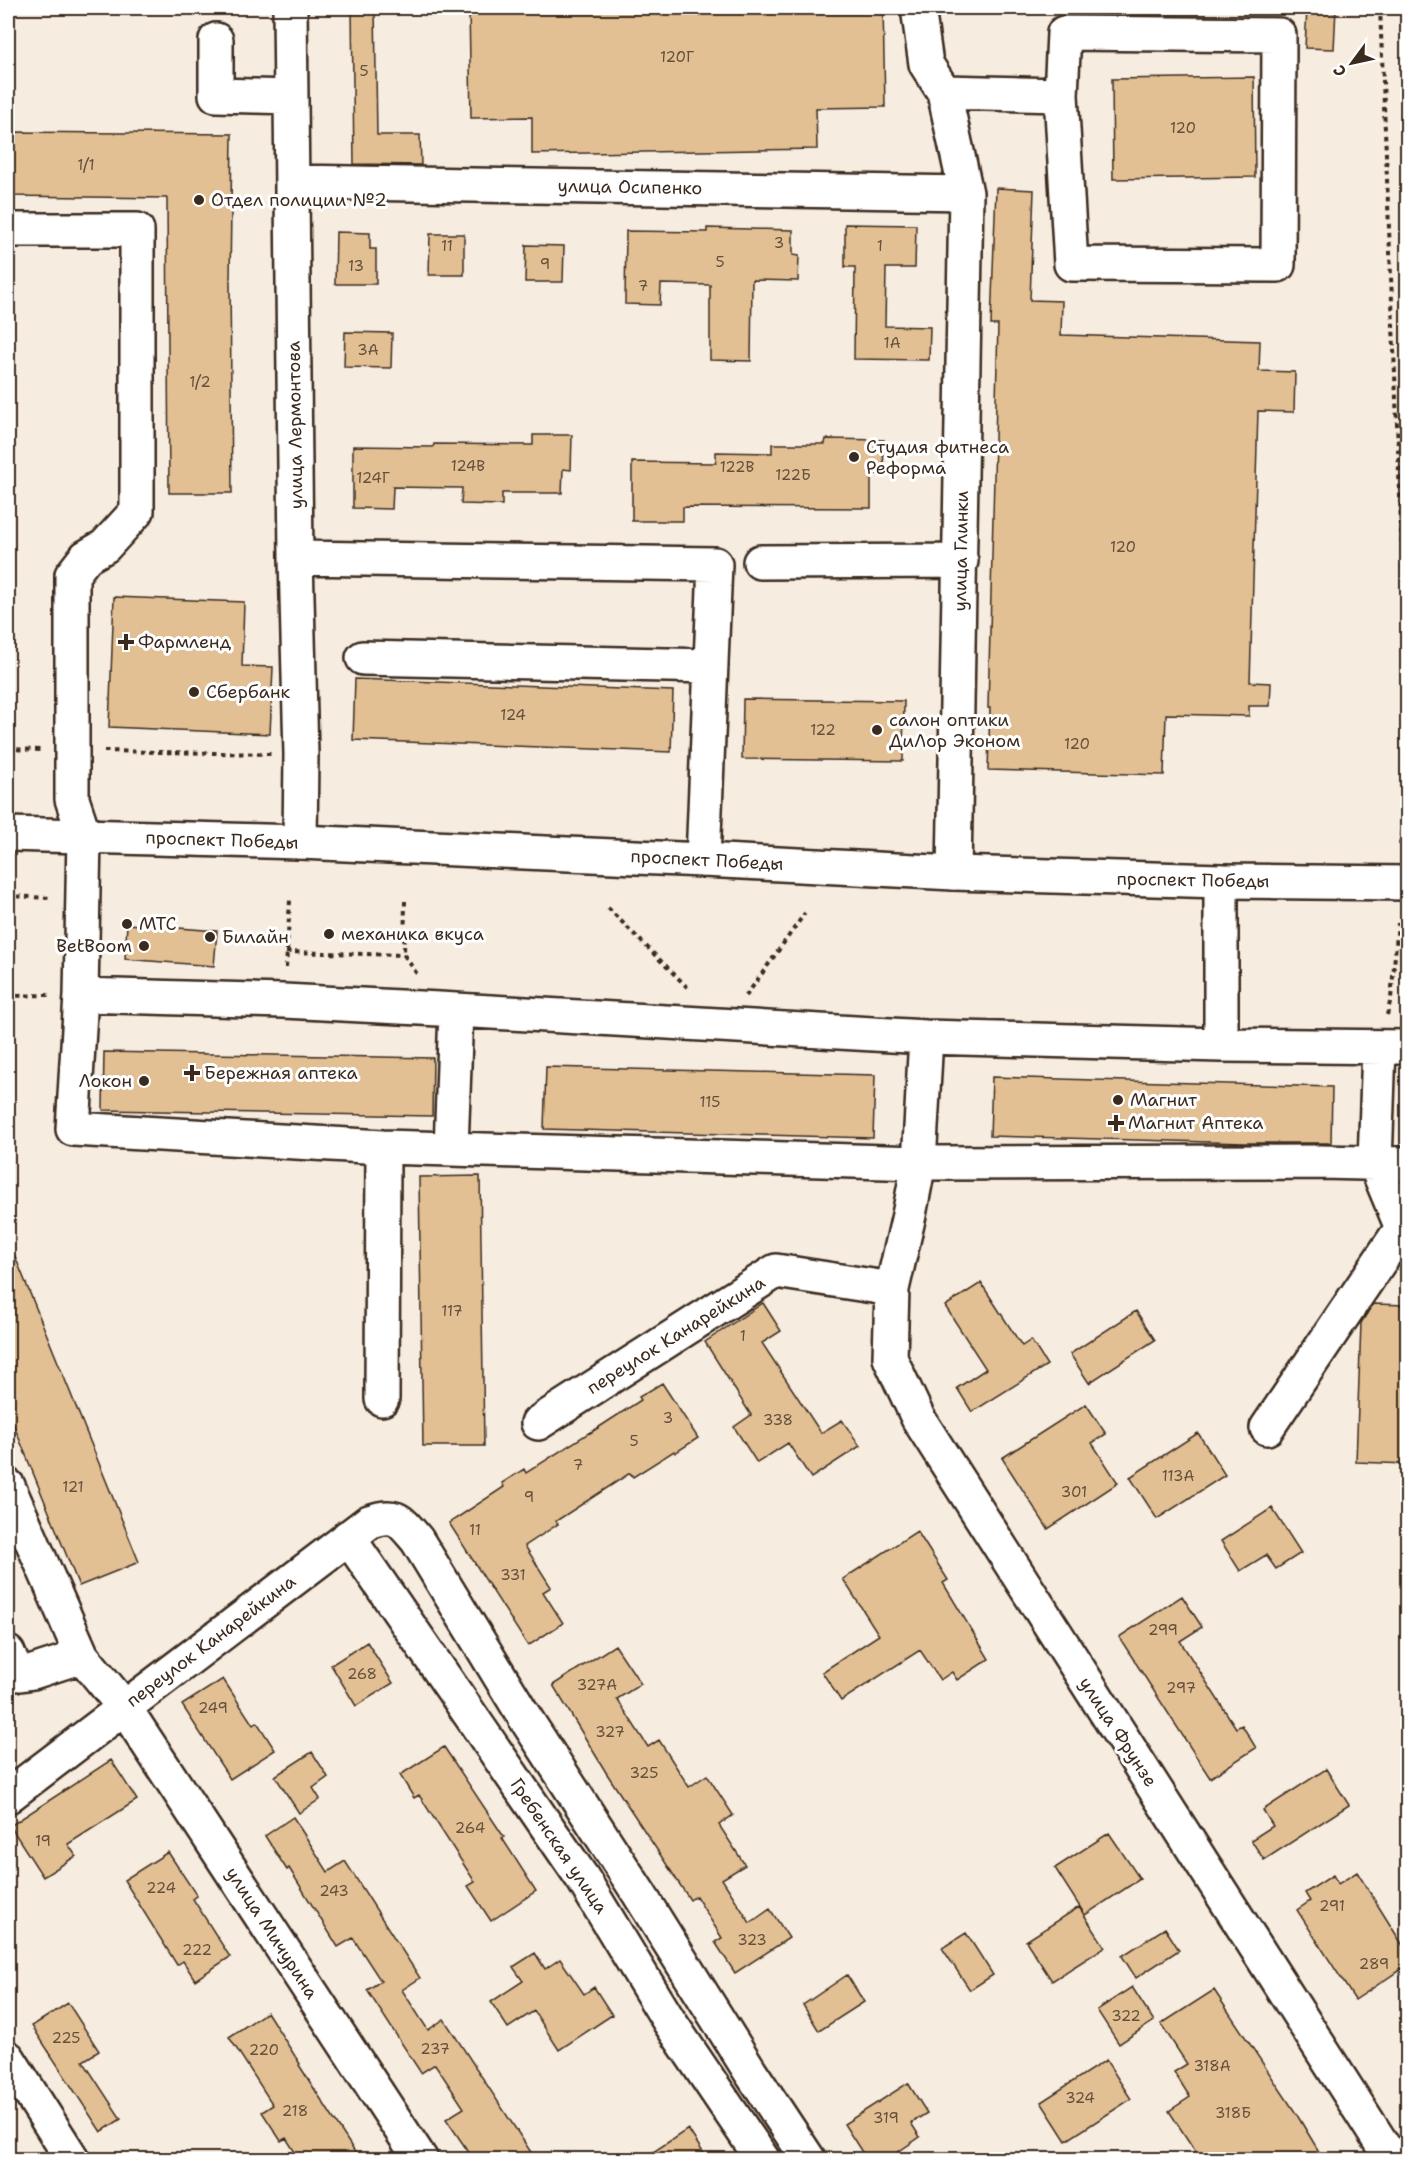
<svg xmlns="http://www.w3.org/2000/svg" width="1415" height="2167" viewBox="0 0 1415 2167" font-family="'Shantell Sans',sans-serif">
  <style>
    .building { fill: #e2c094; stroke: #3b2a1e; stroke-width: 1.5 }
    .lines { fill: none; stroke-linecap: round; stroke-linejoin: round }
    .minor-casing { stroke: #3b2a1e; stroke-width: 38 }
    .major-casing { stroke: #3b2a1e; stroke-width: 38 }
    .path { stroke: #3b2a1e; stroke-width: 4; stroke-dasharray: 4.5 4.5; stroke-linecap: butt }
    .minor { stroke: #fff; stroke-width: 33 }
    .major { stroke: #fff; stroke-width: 33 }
    .poi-dot { fill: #3b2a1e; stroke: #fff; stroke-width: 2 }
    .labels { text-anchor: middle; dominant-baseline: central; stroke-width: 6; stroke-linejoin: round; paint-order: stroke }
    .number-label { font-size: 15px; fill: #65503c }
    .street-label { font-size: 18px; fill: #3b2a1e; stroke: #fff }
    .poi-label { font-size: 18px; fill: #3b2a1e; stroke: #fff; text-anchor: start }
  </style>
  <rect width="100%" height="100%" fill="#f6ecdf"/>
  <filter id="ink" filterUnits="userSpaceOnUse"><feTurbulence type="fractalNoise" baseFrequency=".0167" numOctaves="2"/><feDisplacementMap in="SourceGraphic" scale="12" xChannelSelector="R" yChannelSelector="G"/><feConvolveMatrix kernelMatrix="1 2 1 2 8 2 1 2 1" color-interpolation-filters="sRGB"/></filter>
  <g filter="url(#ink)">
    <path class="building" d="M 352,8 L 375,8 L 377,135 L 420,135 L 421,165 L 354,164 Z
      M 469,8 L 883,8 L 885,107 L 816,108 L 817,149 L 532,154 L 532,117 L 471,118 Z
      M 1307,8 L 1336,8 L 1334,49 L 1305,48 Z
      M 1254,77 L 1255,177 L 1113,179 L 1112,79 Z
      M 8,132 L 232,134 L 230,281 L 232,493 L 169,493 L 167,198 L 8,196 Z
      M 996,188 L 1034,190 L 1030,300 L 1062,301 L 1061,335 L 1260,341 L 1259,371 L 1295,372 L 1294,412 L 1258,411 L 1250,682 L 1271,683 L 1270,706 L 1249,706 L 1249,716 L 1166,714 L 1164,775 L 988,770 L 990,708 L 988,708 L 998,325 L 991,325 Z
      M 845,224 L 916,225 L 915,268 L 886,268 L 885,326 L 930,327 L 929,360 L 854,359 L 855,267 L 845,267 Z
      M 707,228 L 793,230 L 793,255 L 799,256 L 798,281 L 752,280 L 751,361 L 710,360 L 710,285 L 661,284 L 660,305 L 625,304 L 626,231 L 707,232 Z
      M 336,232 L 370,233 L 370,249 L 376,249 L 376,284 L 335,284 Z
      M 430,234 L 464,234 L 464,275 L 429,275 Z
      M 526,245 L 564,246 L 563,282 L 525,282 Z
      M 345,332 L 392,333 L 391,368 L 344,367 Z
      M 533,435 L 572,435 L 571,470 L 563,469 L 562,493 L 502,493 L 502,505 L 461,504 L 462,488 L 393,487 L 392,509 L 353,508 L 353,446 L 433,447 L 434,444 L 533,445 Z
      M 826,439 L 884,440 L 883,474 L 871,474 L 871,508 L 683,507 L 683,521 L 632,521 L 632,462 L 716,463 L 716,452 L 772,453 L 772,444 L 825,444 Z
      M 114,597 L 244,602 L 242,666 L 273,667 L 270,734 L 109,727 Z
      M 355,679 L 673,691 L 671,752 L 353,740 Z
      M 743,699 L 904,701 L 903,761 L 742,759 Z
      M 127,924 L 217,931 L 214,966 L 125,959 Z
      M 104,1052 L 433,1058 L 432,1116 L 103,1110 Z
      M 546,1067 L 875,1075 L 873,1138 L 544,1129 Z
      M 992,1077 L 1332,1087 L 1331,1143 L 1245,1143 L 990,1136 Z
      M 480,1176 L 484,1446 L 423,1446 L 419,1177 Z
      M 8,1239 L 139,1562 L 79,1586 L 8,1411 Z
      M 981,1283 L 1022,1346 L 1031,1340 L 1047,1365 L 972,1412 L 957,1388 L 986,1369 L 945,1306 Z
      M 763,1303 L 781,1331 L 762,1343 L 821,1433 L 842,1420 L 860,1446 L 811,1478 L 788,1443 L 757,1463 L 734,1427 L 751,1415 L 705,1342 Z
      M 1373,1304 L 1407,1305 L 1407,1464 L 1356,1462 L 1361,1323 Z
      M 1136,1311 L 1155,1340 L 1089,1383 L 1070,1354 Z
      M 662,1383 L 698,1438 L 675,1453 L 674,1451 L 633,1477 L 630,1473 L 556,1521 L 558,1524 L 525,1546 L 551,1587 L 543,1592 L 563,1623 L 528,1646 L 449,1523 L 504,1487 L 502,1483 L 524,1469 L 526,1473 L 590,1432 L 590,1433 L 641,1400 L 639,1397 Z
      M 1086,1404 L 1106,1434 L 1092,1443 L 1118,1483 L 1048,1529 L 1002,1458 Z
      M 1198,1433 L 1225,1475 L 1157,1519 L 1130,1477 Z
      M 1272,1508 L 1301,1553 L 1276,1569 L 1266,1555 L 1240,1571 L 1221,1541 Z
      M 917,1531 L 948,1580 L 943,1583 L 989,1659 L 957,1680 L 952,1672 L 940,1680 L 920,1650 L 841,1701 L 822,1672 L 879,1635 L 843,1579 Z
      M 1182,1596 L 1202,1627 L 1180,1641 L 1236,1728 L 1242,1725 L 1256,1748 L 1210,1778 L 1119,1637 Z
      M 367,1642 L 393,1683 L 356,1706 L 331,1665 Z
      M 615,1645 L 641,1684 L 617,1699 L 648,1747 L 659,1740 L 689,1787 L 707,1775 L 733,1815 L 719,1825 L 745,1865 L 722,1879 L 750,1923 L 770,1909 L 789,1938 L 735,1973 L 715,1942 L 722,1938 L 696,1896 L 690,1900 L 607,1774 L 553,1685 Z
      M 223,1679 L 253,1725 L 257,1722 L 275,1750 L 230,1779 L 182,1705 Z
      M 444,1747 L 504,1837 L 502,1838 L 536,1891 L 491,1921 L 468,1886 L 475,1882 L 419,1795 L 414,1798 L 400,1775 Z
      M 312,1752 L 328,1777 L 313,1788 L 320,1799 L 299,1813 L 275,1776 Z
      M 111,1760 L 137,1800 L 68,1844 L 76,1856 L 43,1877 L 10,1826 Z
      M 1326,1769 L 1349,1805 L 1264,1860 L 1251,1840 L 1273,1826 L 1263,1810 Z
      M 293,1817 L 328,1872 L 345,1861 L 420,1978 L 402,1990 L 428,2030 L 444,2019 L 536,2160 L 474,2160 L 446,2119 L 464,2108 L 435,2064 L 421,2073 L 367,1990 L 381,1981 L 353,1938 L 338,1947 L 289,1868 L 287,1870 L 265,1836 Z
      M 1109,1833 L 1140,1879 L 1085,1915 L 1055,1868 Z
      M 168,1852 L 197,1896 L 193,1899 L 230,1957 L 195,1980 L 183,1961 L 177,1965 L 124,1880 Z
      M 1357,1872 L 1407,1952 L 1407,1965 L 1355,2000 L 1297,1910 L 1310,1901 L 1305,1893 L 1333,1875 L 1338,1884 Z
      M 1079,1907 L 1105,1947 L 1052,1981 L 1026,1941 Z
      M 1165,1928 L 1179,1950 L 1136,1978 L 1122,1956 Z
      M 966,1933 L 993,1975 L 970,1990 L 942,1948 Z
      M 535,1953 L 545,1969 L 560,1959 L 584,1994 L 594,1987 L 612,2015 L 559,2050 L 534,2011 L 508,2028 L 491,2002 L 523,1981 L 513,1967 Z
      M 847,1975 L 864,2002 L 819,2031 L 803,2005 Z
      M 1132,1987 L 1154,2021 L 1119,2044 L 1097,2010 Z
      M 1214,1990 L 1297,2115 L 1324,2160 L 1201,2160 L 1169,2111 L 1190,2097 L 1174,2072 L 1187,2064 L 1161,2024 Z
      M 68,2003 L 99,2051 L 83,2061 L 121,2119 L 101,2132 L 32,2026 Z
      M 267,2012 L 300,2064 L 299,2065 L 360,2160 L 300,2160 L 286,2138 L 281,2141 L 262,2112 L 273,2105 L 229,2037 Z
      M 1106,2060 L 1131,2099 L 1066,2141 L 1041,2102 Z
      M 908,2083 L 927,2113 L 911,2123 L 920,2137 L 886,2160 L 867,2160 L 844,2124 Z
      M 688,2129 L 708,2160 L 641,2160 Z"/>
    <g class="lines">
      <defs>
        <path id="minor" d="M 290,8 L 296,558 L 301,755 L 300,842
          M 918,8 L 926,64 L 944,92 L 966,193 L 954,873
          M 216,40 L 216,95 L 291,97
          M 944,92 L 1061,95 L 1071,264 L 1278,265 L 1279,35 L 1064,33 L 1061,95
          M 293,182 L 966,193
          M 8,230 L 137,230 L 137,511 L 105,546 L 86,557 L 72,575 L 72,799 L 84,835 L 81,995 L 284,1001 L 439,1009 L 926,1037 L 1221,1045 L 1221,881
          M 296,558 L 715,564 L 703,860
          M 760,562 L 961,561
          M 363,658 L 711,666
          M 81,995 L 73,1129 L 383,1147 L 451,1149 L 456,1010
          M 926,1037 L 919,1163 L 909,1215 L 892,1289 L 890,1358 L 918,1418 L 1392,2160
          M 1221,1045 L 1408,1047
          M 1379,1047 L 1375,1163 L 1402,1228 L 1408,1231
          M 451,1149 L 919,1163 L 1320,1162 L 1408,1164
          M 382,1399 L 383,1147
          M 538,1423 L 776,1271 L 892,1289
          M 1267,1428 L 1402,1228
          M 8,1486 L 82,1656 L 124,1707 L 421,2160
          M 348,1537 L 583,1879 L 669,2021 L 763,2160
          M 8,1653 L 12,1663 L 20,1674 L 33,1672 L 82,1656
          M 8,1796 L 369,1522 C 396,1512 400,1520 417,1540 L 524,1716 L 638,1892 L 750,2071 L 809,2160
          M 8,2058 L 73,2160"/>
        <path id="major" d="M 8,834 L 300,842 L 703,860 L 954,873 L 1221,881 L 1408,883"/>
      </defs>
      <use href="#minor" class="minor-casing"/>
      <use href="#major" class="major-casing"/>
      <path class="path" d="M 1380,8 L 1408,692
        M 8,749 L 40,750
        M 104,751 L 271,754
        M 1400,845 L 1408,805
        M 8,896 L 52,898
        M 405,901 L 404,955 L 417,974
        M 608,908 L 690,990
        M 286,952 L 404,955
        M 286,968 L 290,900
        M 8,996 L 49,995
        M 746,996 L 805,913
        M 1387,1015 L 1391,998 L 1398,923"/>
      <use href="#minor" class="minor"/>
      <use href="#major" class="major"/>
    </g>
  </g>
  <g class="poi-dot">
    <circle cx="199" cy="200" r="6"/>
    <circle cx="854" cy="457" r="6"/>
    <path d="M123 633h6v6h6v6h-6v6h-6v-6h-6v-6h6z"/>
    <circle cx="194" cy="692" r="6"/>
    <circle cx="877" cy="730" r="6"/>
    <circle cx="127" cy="924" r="6"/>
    <circle cx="329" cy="934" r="6"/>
    <circle cx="210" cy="937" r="6"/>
    <circle cx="144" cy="946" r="6"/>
    <path d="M189 1064h6v6h6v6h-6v6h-6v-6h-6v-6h6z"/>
    <circle cx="144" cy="1081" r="6"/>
    <circle cx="1118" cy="1100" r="6"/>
    <path d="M1113 1114h6v6h6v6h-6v6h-6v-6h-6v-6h6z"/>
  </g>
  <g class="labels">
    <g class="number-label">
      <text x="677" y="57">120Г</text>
      <text x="364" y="71">5</text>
      <text x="1183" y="128">120</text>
      <text x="86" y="165">1/1</text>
      <text x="779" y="243">3</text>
      <text x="447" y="246">11</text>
      <text x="880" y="246">1</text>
      <text x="720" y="262">5</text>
      <text x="545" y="264">9</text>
      <text x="356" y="266">13</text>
      <text x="643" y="286">7</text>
      <text x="892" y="343">1А</text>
      <text x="368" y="350">3А</text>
      <text x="200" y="382">1/2</text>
      <text x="468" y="466">124В</text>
      <text x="737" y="467">122В</text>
      <text x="793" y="475">122Б</text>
      <text x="373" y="478">124Г</text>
      <text x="1123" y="547">120</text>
      <text x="513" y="715">124</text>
      <text x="823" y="730">122</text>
      <text x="1077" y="744">120</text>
      <text x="710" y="1102">115</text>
      <text x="452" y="1311">117</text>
      <text x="743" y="1336">1</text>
      <text x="668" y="1418">3</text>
      <text x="778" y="1420">338</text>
      <text x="634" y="1441">5</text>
      <text x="578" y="1465">7</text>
      <text x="1178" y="1476">113А</text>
      <text x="73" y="1487">121</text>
      <text x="1074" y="1492">301</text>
      <text x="529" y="1497">9</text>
      <text x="475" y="1530">11</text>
      <text x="513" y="1575">331</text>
      <text x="1163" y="1630">299</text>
      <text x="362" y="1674">268</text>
      <text x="597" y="1685">327А</text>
      <text x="1181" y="1688">297</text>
      <text x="213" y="1708">249</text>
      <text x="610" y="1732">327</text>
      <text x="644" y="1773">325</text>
      <text x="470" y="1828">264</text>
      <text x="43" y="1841">19</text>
      <text x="161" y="1888">224</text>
      <text x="334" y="1891">243</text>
      <text x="1332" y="1906">291</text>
      <text x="752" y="1940">323</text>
      <text x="197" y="1950">222</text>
      <text x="1374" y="1964">289</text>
      <text x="1126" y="2016">322</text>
      <text x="66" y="2038">225</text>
      <text x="435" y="2049">237</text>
      <text x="264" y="2050">220</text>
      <text x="1212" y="2066">318А</text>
      <text x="1080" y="2098">324</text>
      <text x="295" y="2111">218</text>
      <text x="1233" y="2113">318Б</text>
      <text x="886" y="2118">319</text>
    </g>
    <g class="street-label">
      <text transform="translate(630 187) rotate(1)">улица Осипенко</text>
      <text transform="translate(295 425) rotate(-91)">улица Лермонтова</text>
      <text transform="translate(961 551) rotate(-89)">улица Глинки</text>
      <text transform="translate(222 840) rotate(2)">проспект Победы</text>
      <text transform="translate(707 860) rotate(3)">проспект Победы</text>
      <text transform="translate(1193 880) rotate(1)">проспект Победы</text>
      <text transform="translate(676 1335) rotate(-32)">переулок Канарейкина</text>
      <text transform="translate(211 1641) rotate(-37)">переулок Канарейкина</text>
      <text transform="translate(1118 1732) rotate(57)">улица Фрунзе</text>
      <text transform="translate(559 1846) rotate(56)">Гребенская улица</text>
      <text transform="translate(272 1933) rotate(57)">улица Мичурина</text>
    </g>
    <g class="poi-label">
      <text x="211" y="200">Отдел полиции №2</text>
      <text x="866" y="447">Студия фитнеса<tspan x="866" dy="21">Реформа</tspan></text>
      <text x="138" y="642">Фармленд</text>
      <text x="206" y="692">Сбербанк</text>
      <text x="889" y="720">салон оптики<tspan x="889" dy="21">ДиЛор Эконом</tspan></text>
      <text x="139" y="924">МТС</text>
      <text x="341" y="934">механика вкуса</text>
      <text x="222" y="937">Билайн</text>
      <text x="132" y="946" text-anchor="end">BetBoom</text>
      <text x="204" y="1073">Бережная аптека</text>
      <text x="132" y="1081" text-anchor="end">Локон</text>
      <text x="1130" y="1100">Магнит</text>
      <text x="1128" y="1123">Магнит Аптека</text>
    </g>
  </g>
  <rect width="1415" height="2167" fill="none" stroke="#fff" stroke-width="30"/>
  <rect x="15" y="15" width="1385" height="2137" fill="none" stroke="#3b2a1e" stroke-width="2" filter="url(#ink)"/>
  <g transform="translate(1352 63) rotate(237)" stroke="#ffffff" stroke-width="4.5" paint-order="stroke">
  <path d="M0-4.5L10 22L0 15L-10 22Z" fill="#3b2a1e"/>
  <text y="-9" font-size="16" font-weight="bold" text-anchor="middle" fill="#3b2a1e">С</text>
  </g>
</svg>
